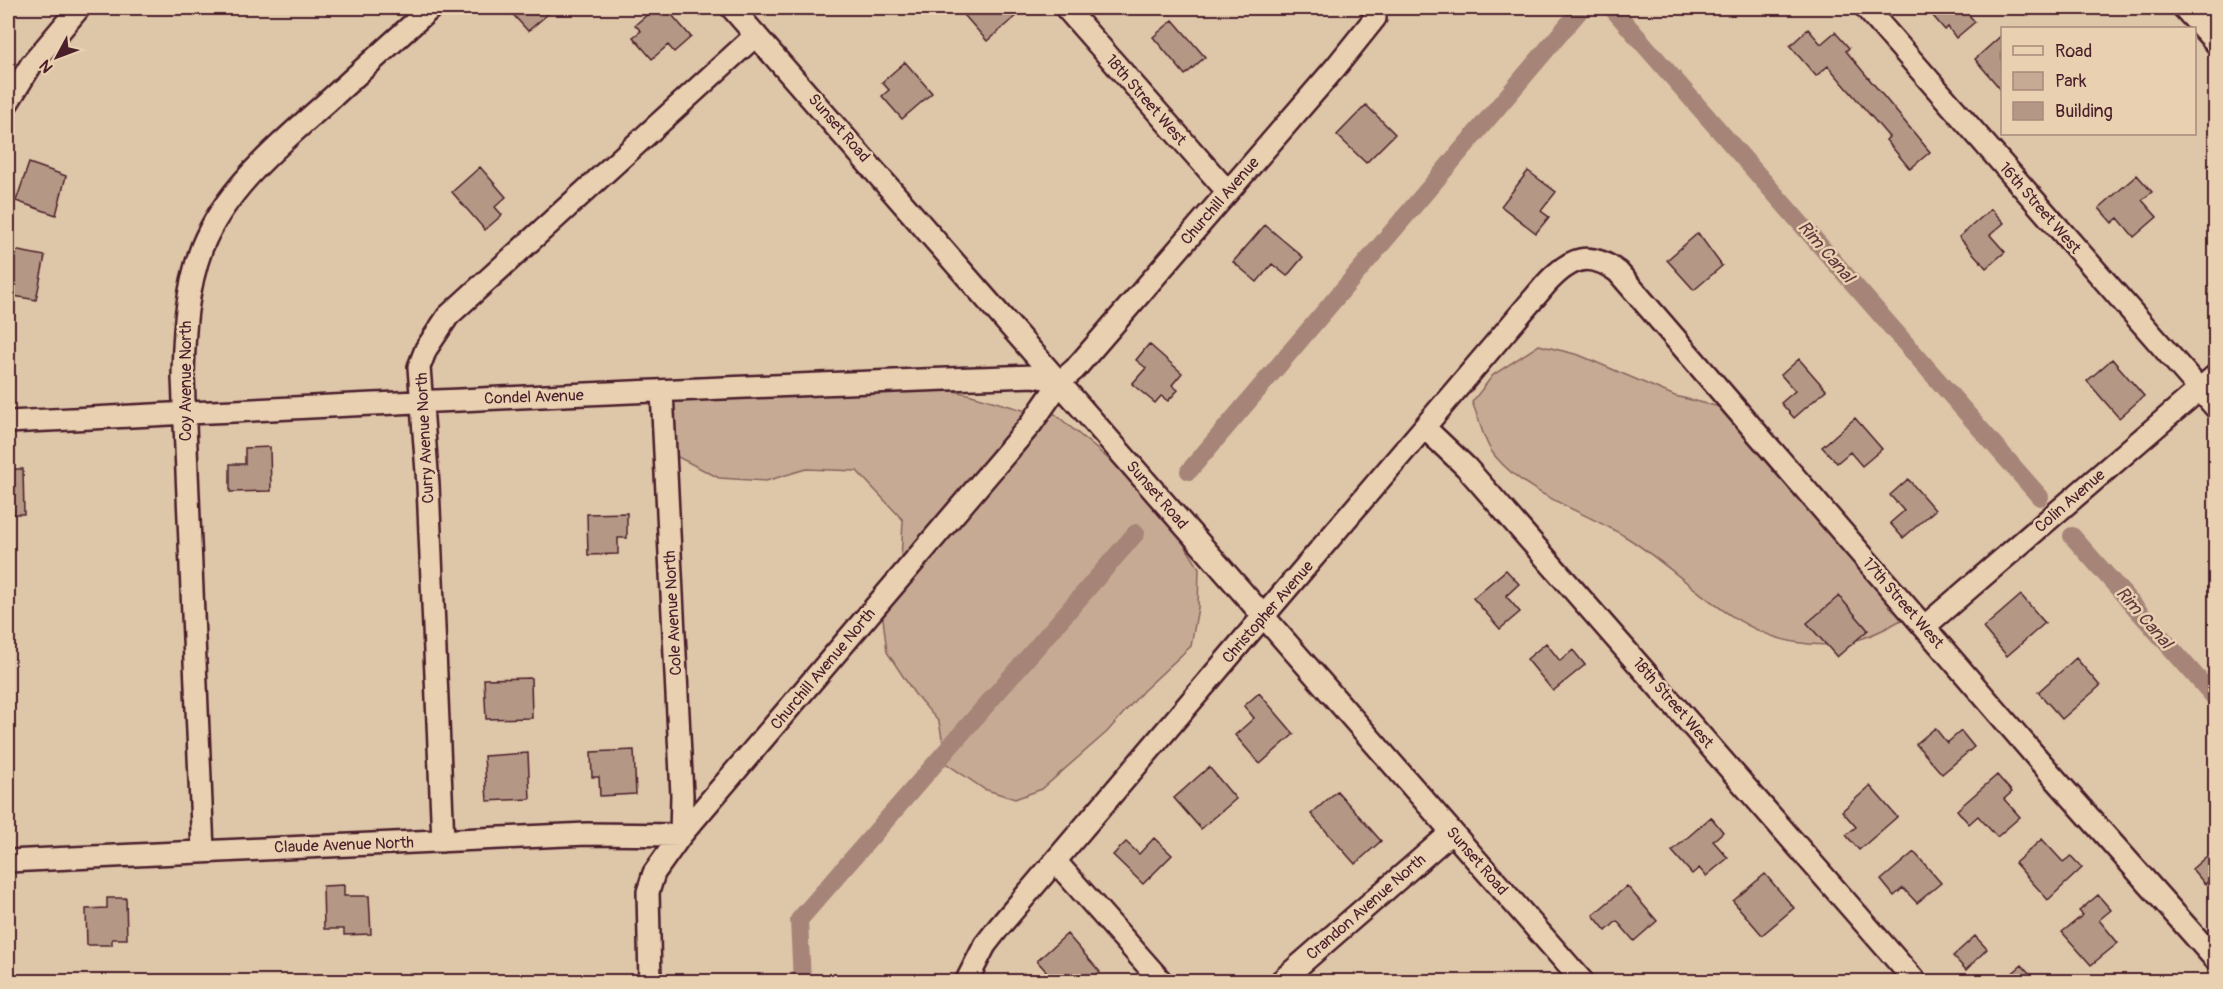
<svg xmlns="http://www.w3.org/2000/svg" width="2223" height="989" viewBox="0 0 2223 989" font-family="Pangolin,sans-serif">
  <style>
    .green { fill: #c6aa93; stroke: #88645f; stroke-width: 1.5 }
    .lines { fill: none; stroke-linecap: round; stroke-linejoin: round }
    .canal { stroke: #a68578; stroke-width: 18 }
    .building { fill: #b49784; stroke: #4a1f2b; stroke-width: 1.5 }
    .minor-casing { stroke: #4a1f2b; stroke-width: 26 }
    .minor { stroke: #e8d0b0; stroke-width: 21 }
    .labels { text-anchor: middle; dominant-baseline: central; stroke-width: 5; stroke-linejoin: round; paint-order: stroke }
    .street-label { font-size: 16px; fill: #4a1f2b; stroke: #e8d0b0 }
    .water-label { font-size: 18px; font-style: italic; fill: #61383e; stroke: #e8d0b0 }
  </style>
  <rect width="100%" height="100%" fill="#dec6a8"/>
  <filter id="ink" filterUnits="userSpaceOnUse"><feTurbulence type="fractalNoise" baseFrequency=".0167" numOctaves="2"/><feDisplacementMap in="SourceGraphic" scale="12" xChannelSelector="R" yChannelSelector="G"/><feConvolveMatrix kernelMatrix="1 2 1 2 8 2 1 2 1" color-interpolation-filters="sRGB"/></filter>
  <g filter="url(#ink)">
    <path class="green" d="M 1539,345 L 1579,355 L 1675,396 L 1724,408 L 1906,617 C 1868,640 1840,650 1794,642 C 1728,630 1681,571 1626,537 C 1584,511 1528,496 1495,456 C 1484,443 1479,418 1472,402 L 1493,375 Z
      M 730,376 L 796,385 L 908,382 L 968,394 L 1023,410 L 1055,414 L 1143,488 L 1165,514 L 1199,568 L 1198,608 L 1191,646 L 1143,691 L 1107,732 L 1042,789 L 1015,799 L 984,789 L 947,764 L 939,722 L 914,693 L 887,652 L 882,610 L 901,561 L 903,520 L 857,471 L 806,469 L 766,481 L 719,478 L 674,455 L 667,397 L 694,378 Z"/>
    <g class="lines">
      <path class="canal" d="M 1612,8 L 2040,497
        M 1189,471 L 1582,8
        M 2072,536 L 2216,699
        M 802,982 L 799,920 L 1136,533"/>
    </g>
    <path class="building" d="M 507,8 L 555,8 L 528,31 Z
      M 655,8 L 666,8 L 691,37 L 674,52 L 668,45 L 652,59 L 633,37 L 641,31 L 635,25 Z
      M 958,8 L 1011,8 L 1017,15 L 987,41 Z
      M 1943,8 L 1963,8 L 1975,22 L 1956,38 L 1948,27 L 1945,30 L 1933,16 Z
      M 1173,20 L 1205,57 L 1185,75 L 1153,37 Z
      M 1808,29 L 1821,44 L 1835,32 L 1849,48 L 1846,51 L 1930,152 L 1910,169 L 1886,140 L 1889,137 L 1828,66 L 1816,76 L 1790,46 Z
      M 2002,35 L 2002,91 L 1975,59 Z
      M 905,62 L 932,93 L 902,119 L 882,96 L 889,90 L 882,82 Z
      M 1366,105 L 1395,134 L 1366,163 L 1337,135 Z
      M 29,163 L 66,176 L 56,215 L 16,201 Z
      M 480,167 L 506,197 L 495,207 L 502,215 L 485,230 L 452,192 Z
      M 1528,171 L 1556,192 L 1541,211 L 1549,217 L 1536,233 L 1501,206 Z
      M 2137,175 L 2152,192 L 2142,200 L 2157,217 L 2134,237 L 2118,218 L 2112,223 L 2099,208 Z
      M 1991,209 L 2004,223 L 1990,235 L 2005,252 L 1986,268 L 1959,237 Z
      M 1265,225 L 1303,257 L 1287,276 L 1272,264 L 1257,282 L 1233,262 Z
      M 1698,233 L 1722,266 L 1694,290 L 1667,260 Z
      M 8,249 L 45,256 L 36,300 L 8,295 Z
      M 1149,344 L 1182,373 L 1172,385 L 1178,390 L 1168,401 L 1161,396 L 1155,403 L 1132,384 L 1146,368 L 1136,360 Z
      M 1799,359 L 1826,390 L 1794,418 L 1781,403 L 1795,391 L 1781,375 Z
      M 2112,359 L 2144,396 L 2119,418 L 2087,381 Z
      M 1855,418 L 1882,449 L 1862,466 L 1850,452 L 1837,463 L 1822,447 Z
      M 270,447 L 271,491 L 230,492 L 230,464 L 245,464 L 245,448 Z
      M 8,469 L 23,469 L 24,514 L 8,514 Z
      M 1908,479 L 1935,510 L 1903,538 L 1890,523 L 1904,511 L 1890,495 Z
      M 627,513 L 627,538 L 618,538 L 618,554 L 588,555 L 587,514 Z
      M 1506,570 L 1519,584 L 1506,596 L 1520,612 L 1500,629 L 1473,598 Z
      M 2021,595 L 2045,623 L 2007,656 L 1983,628 Z
      M 1839,596 L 1868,630 L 1837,657 L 1807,623 Z
      M 1546,643 L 1560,661 L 1573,650 L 1585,665 L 1553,691 L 1527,659 Z
      M 2076,658 L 2100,686 L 2062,719 L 2038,692 Z
      M 531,678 L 532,718 L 486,719 L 484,679 Z
      M 1259,693 L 1294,734 L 1260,764 L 1235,735 L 1254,718 L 1244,706 Z
      M 1935,728 L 1947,743 L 1961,731 L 1974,747 L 1942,774 L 1916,744 Z
      M 634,750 L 636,794 L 600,796 L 599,777 L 592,777 L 591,752 Z
      M 528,753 L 530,799 L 487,801 L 484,756 Z
      M 1209,767 L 1236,799 L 1201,829 L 1174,798 Z
      M 1997,775 L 2012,792 L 2004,799 L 2020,817 L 1997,837 L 1978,816 L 1969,824 L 1957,810 Z
      M 1870,786 L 1897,817 L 1859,850 L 1846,835 L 1856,827 L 1842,811 Z
      M 1337,791 L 1381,841 L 1355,864 L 1311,814 Z
      M 1711,817 L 1723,832 L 1713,841 L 1728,858 L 1706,876 L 1699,868 L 1692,874 L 1672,851 Z
      M 1154,838 L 1172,855 L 1143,884 L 1113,855 L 1126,842 L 1139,854 Z
      M 2042,839 L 2063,862 L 2071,856 L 2082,868 L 2048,900 L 2015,863 Z
      M 2216,848 L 2216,875 L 2205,884 L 2192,869 Z
      M 1914,852 L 1941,883 L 1917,903 L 1903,888 L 1894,896 L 1881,880 Z
      M 1765,874 L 1794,908 L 1762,935 L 1733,901 Z
      M 344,885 L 344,896 L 369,896 L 371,934 L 344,935 L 344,929 L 324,929 L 323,886 Z
      M 1627,886 L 1657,921 L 1634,941 L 1617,921 L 1606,931 L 1593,915 Z
      M 2098,895 L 2111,910 L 2099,920 L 2118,943 L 2091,965 L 2062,932 L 2083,915 L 2079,911 Z
      M 107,898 L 126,898 L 127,939 L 112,939 L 112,945 L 87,945 L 86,909 L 107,908 Z
      M 1067,934 L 1100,972 L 1089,981 L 1055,981 L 1037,961 Z
      M 1975,936 L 1987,949 L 1966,970 L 1953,956 Z
      M 2022,965 L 2036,981 L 2003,981 Z"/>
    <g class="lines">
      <defs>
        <path id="minor" d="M 732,8 L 1583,982
          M 1066,8 L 1228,192
          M 1866,8 L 2216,408
          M 2184,8 L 2216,43
          M 8,102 L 31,65 L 79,8
          M 8,422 C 349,405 691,388 1033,376 L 1061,381
          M 1425,428 L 1466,467 L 1916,982
          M 1924,627 L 2216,375
          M 443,841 L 428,485 L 419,367 L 426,349 L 448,316 L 756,35
          M 203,851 L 183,377 C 184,332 186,290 202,247 C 226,188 280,144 326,103 C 361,71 396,39 431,8
          M 8,861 L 587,834 L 681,835 L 682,795 L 662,392
          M 1056,862 L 1162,982
          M 650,982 L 648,892 L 654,873 L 681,835 L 1031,424 L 1061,381 L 1075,369 L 1335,68 L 1375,18 L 1373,8
          M 966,982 L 985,945 L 999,927 L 1546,284 C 1570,258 1589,250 1618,272 L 2050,773 L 2216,960
          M 1280,982 L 1452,832"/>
      </defs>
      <use href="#minor" class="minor-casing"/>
      <use href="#minor" class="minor"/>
    </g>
  </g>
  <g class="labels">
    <g class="street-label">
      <text transform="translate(1146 100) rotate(49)">18th Street West</text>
      <text transform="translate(839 128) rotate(49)">Sunset Road</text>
      <text transform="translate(1220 201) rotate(-49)">Churchill Avenue</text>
      <text transform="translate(2040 208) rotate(49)">16th Street West</text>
      <text transform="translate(186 381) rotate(-90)">Coy Avenue North</text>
      <text transform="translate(534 397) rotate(-2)">Condel Avenue</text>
      <text transform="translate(425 438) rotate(-93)">Curry Avenue North</text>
      <text transform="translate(1157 495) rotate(49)">Sunset Road</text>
      <text transform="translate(2070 501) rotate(-41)">Colin Avenue</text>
      <text transform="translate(1903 603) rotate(49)">17th Street West</text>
      <text transform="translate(1268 612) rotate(-49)">Christopher Avenue</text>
      <text transform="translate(673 613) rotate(-93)">Cole Avenue North</text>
      <text transform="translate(823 669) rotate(-50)">Churchill Avenue North</text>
      <text transform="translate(1673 703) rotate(49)">18th Street West</text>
      <text transform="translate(344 845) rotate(-2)">Claude Avenue North</text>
      <text transform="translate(1477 861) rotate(49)">Sunset Road</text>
      <text transform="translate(1366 907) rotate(-41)">Crandon Avenue North</text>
    </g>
    <g class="water-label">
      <text transform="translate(1826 252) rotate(49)">Rim Canal</text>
      <text transform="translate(2144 618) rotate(49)">Rim Canal</text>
    </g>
  </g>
  <rect width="2223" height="989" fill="none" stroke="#e8d0b0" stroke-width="30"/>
  <rect x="15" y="15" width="2193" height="959" fill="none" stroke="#4a1f2b" stroke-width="2" filter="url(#ink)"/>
  <rect x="2001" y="27" width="195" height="108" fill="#e8d0b0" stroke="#a9897b" stroke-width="1.5"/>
  <rect x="2013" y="46" width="30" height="9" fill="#e8d0b0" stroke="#a9897b" stroke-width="1.5"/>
  <text x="2055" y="57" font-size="18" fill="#4a1f2b">Road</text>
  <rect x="2013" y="72" width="30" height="18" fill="#c6aa93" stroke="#a9897b" stroke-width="1.5"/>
  <text x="2055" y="87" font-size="18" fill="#4a1f2b">Park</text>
  <rect x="2013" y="102" width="30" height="18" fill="#b49784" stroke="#a9897b" stroke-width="1.5"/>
  <text x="2055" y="117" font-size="18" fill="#4a1f2b">Building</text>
  <g transform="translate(57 57) rotate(229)" stroke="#e8d0b0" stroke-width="4.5" paint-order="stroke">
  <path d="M0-4.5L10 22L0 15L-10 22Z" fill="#4a1f2b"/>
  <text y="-9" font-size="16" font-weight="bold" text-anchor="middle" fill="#4a1f2b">N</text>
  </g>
</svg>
